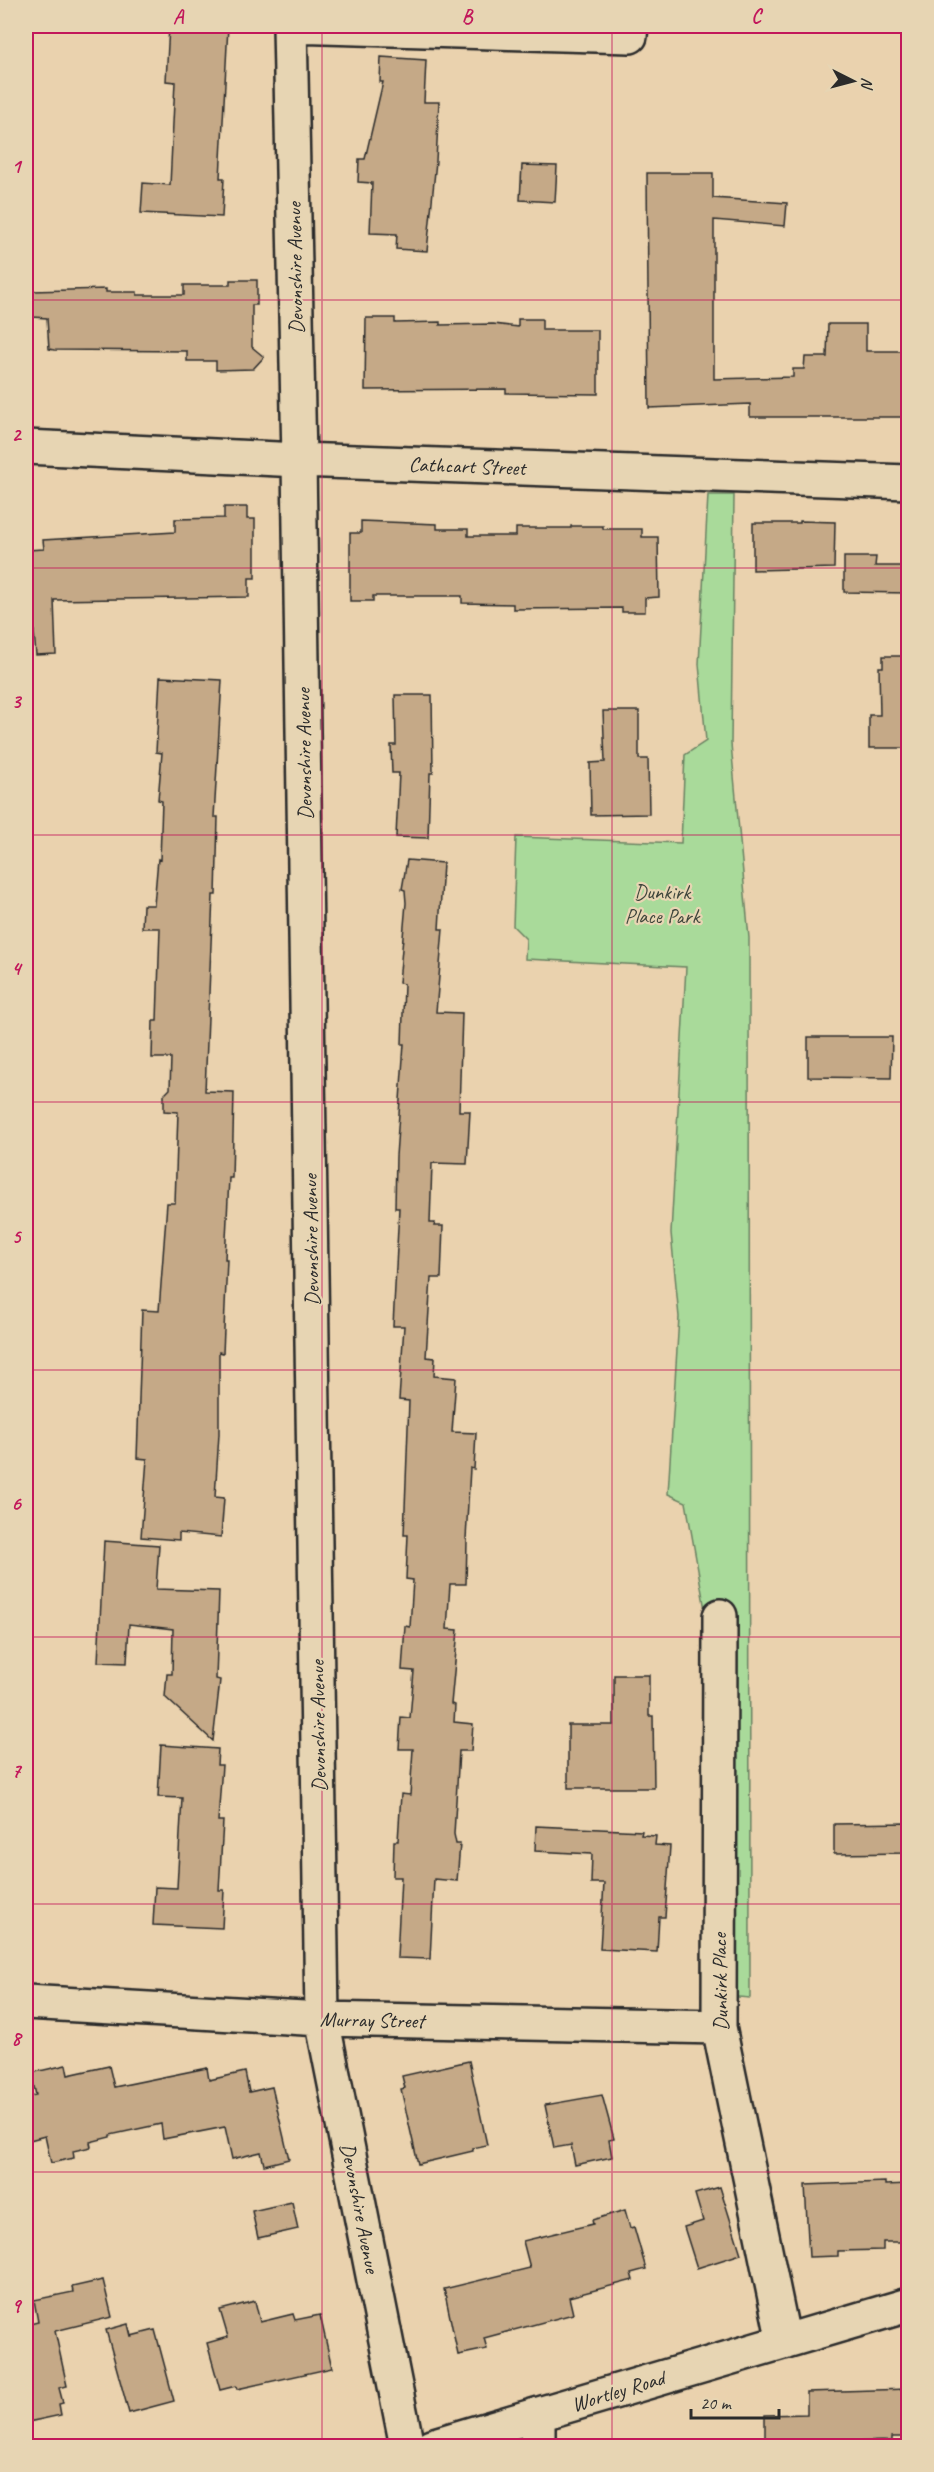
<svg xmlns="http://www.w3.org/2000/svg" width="934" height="2472" viewBox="0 0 934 2472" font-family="Caveat,sans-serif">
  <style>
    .green { fill: #a9da9a; stroke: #6a8262; stroke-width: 1.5 }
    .building { fill: #c5a987; stroke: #2b2b2b; stroke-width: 1.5 }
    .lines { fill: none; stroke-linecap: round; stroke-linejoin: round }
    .minor-casing { stroke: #2b2b2b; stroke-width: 38 }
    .minor { stroke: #e7d5b3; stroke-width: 33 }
    .grid { fill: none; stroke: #c2185b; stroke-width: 1.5; stroke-opacity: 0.55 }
    .labels { text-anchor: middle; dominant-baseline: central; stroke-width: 4.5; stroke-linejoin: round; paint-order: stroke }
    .street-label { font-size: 21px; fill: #2b2b2b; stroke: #e7d5b3 }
    .park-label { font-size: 21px; fill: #3e453c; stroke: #e7d5b3 }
    .neatline { fill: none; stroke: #c2185b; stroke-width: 2 }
    .grid-label { font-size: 20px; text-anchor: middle; font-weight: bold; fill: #c2185b }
  </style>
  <rect width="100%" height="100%" fill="#ead2ae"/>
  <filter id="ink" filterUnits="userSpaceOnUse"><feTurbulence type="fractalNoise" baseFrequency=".0167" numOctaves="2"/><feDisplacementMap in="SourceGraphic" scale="12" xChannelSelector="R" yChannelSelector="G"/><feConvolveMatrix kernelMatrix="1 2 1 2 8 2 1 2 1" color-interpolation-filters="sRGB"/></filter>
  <g filter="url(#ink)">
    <path class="green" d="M 708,495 L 734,495 L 731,744 L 749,938 L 750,1998 L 702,1994 L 706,1615 L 686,1502 L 668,1494 L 679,1317 L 671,1233 L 686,967 L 525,959 L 526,939 L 513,926 L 516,837 L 681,843 L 685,755 L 706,741 L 699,664 Z"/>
    <path class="building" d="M 169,26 L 228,26 L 220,178 L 224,178 L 222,217 L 141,213 L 143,183 L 170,185 L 175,82 L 166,81 Z
      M 381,57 L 426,60 L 424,102 L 439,102 L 436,161 L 427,251 L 396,249 L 397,234 L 370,233 L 372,183 L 358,182 L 359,159 L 365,159 L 383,82 L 380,82 Z
      M 522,165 L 557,166 L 555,202 L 520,200 Z
      M 647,173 L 713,173 L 713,198 L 787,203 L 785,226 L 714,220 L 714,379 L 793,377 L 793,369 L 804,369 L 805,357 L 827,357 L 828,324 L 866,324 L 866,351 L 909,351 L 909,417 L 750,417 L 750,404 L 649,408 Z
      M 230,280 L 257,280 L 257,305 L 252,305 L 252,347 L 264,357 L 253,369 L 216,370 L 216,361 L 187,361 L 187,351 L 54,350 L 49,349 L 47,318 L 33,317 L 33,291 L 106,289 L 106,292 L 137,292 L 137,295 L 184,295 L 184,285 L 230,285 Z
      M 366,318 L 395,318 L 395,323 L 440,322 L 440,325 L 493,324 L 518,327 L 518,319 L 542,319 L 542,330 L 598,330 L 598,394 L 506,393 L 506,389 L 365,390 Z
      M 224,507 L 247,507 L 247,519 L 255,519 L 255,578 L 249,578 L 249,597 L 54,600 L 56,654 L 36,655 L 27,550 L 44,549 L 43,540 L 175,532 L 175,519 L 224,518 Z
      M 361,521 L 437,524 L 437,529 L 468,529 L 468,536 L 516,536 L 516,528 L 571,528 L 571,526 L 603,526 L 603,529 L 642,529 L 642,537 L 658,537 L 659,597 L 645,598 L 645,612 L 622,612 L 622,608 L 513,609 L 513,604 L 462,603 L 462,596 L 373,596 L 373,601 L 350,601 L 350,533 L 361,533 Z
      M 800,521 L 835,522 L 834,568 L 753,570 L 753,523 L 800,523 Z
      M 844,557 L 876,557 L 875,566 L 909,566 L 909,593 L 844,592 Z
      M 883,656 L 909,656 L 909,748 L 869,748 L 869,715 L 880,715 L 879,667 L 883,667 Z
      M 160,677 L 222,680 L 214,817 L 218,817 L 216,895 L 213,895 L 205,1091 L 234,1092 L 232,1178 L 229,1178 L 225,1259 L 227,1259 L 223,1353 L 219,1352 L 219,1434 L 215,1497 L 224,1498 L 221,1537 L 179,1533 L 179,1540 L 141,1537 L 147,1459 L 137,1458 L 142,1310 L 159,1311 L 167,1203 L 175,1203 L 178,1112 L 164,1111 L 164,1095 L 170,1089 L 171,1058 L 152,1058 L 153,1021 L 157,1021 L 160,928 L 142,928 L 143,905 L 154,905 L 158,859 L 160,860 L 162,801 L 158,800 L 162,753 L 156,752 Z
      M 395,695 L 432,695 L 433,773 L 430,773 L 428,838 L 396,837 L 399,773 L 392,773 L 391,745 L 396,745 Z
      M 603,711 L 639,711 L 639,759 L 648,759 L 649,814 L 591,815 L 590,763 L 605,762 Z
      M 407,860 L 443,863 L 439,929 L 443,929 L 436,1012 L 462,1013 L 459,1111 L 470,1111 L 467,1164 L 432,1163 L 430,1223 L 435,1223 L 434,1226 L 443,1226 L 441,1278 L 431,1278 L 426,1357 L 435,1358 L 434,1376 L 456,1378 L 452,1432 L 476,1433 L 474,1469 L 470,1468 L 466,1539 L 467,1540 L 466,1584 L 450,1584 L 447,1629 L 458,1630 L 451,1704 L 455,1705 L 454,1722 L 473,1724 L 471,1751 L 459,1751 L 454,1834 L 456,1844 L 460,1844 L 457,1881 L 434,1879 L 430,1959 L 397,1958 L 401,1877 L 393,1877 L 394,1841 L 398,1841 L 401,1794 L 410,1795 L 413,1749 L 399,1749 L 401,1717 L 410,1718 L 414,1671 L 402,1670 L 405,1626 L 410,1627 L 413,1580 L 406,1579 L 408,1535 L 404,1535 L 409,1401 L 399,1400 L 404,1326 L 393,1326 L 399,1208 L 395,1208 L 396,1156 L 404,1044 L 402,1044 L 404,984 L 399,983 L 406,903 L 405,890 L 402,889 Z
      M 808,1037 L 892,1037 L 891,1078 L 808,1077 Z
      M 104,1541 L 159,1545 L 156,1589 L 219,1591 L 216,1679 L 220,1680 L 213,1741 L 165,1697 L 167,1674 L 172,1674 L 173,1629 L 129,1624 L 127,1663 L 98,1662 Z
      M 614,1675 L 649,1675 L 649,1716 L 653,1716 L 654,1788 L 568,1788 L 568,1725 L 614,1725 Z
      M 161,1745 L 218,1749 L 217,1765 L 222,1765 L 218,1821 L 223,1821 L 219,1890 L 224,1890 L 222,1928 L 153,1925 L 155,1887 L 177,1888 L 182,1798 L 158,1797 Z
      M 909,1823 L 909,1853 L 834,1854 L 834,1824 Z
      M 536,1826 L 642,1831 L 641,1835 L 656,1836 L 655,1845 L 670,1846 L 665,1917 L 659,1917 L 657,1952 L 600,1949 L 604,1883 L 591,1883 L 592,1854 L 535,1851 Z
      M 469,2061 L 487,2145 L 472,2148 L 473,2151 L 418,2164 L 401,2089 L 405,2088 L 402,2076 Z
      M 66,2065 L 68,2075 L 109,2066 L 114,2087 L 207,2068 L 209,2080 L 245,2072 L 249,2092 L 272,2087 L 289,2159 L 264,2165 L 261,2152 L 232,2159 L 225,2127 L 163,2139 L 161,2124 L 110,2135 L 110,2137 L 90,2142 L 91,2147 L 73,2151 L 74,2158 L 51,2163 L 45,2136 L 26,2141 L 26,2097 L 36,2095 L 31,2073 Z
      M 602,2095 L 614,2139 L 609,2140 L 612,2157 L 575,2165 L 571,2145 L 554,2148 L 545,2105 Z
      M 885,2182 L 885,2185 L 909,2184 L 909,2242 L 883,2242 L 883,2250 L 838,2251 L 838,2256 L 809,2257 L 805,2185 Z
      M 720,2187 L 741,2254 L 697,2268 L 684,2227 L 703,2221 L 695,2194 Z
      M 292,2202 L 298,2229 L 258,2238 L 252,2211 Z
      M 625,2210 L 630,2228 L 634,2227 L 646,2269 L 631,2273 L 633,2280 L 569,2297 L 573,2314 L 484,2338 L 487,2349 L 458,2355 L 444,2289 L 530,2268 L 523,2241 L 593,2224 L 592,2220 Z
      M 103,2280 L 112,2317 L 55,2331 L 67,2386 L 59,2388 L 63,2403 L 59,2404 L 61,2415 L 28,2422 L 26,2409 L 26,2325 L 38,2322 L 34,2300 L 73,2292 L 72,2287 Z
      M 255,2301 L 260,2322 L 293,2314 L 295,2320 L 320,2315 L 332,2368 L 237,2389 L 236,2386 L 220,2390 L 207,2343 L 228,2337 L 220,2310 Z
      M 128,2324 L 131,2336 L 155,2330 L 174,2401 L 129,2413 L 106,2330 Z
      M 909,2389 L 909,2437 L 892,2437 L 892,2441 L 847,2442 L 847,2446 L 765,2446 L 765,2415 L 807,2414 L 807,2392 Z"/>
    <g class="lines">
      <defs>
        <path id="minor" d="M 290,26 L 299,460 L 322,2019 L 407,2446
          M 290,26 L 630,36 L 631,26
          M 26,447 L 299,460 L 908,482
          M 720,1616 L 719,2027 L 784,2342
          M 26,2002 L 322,2019 L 719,2027
          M 538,2415 L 538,2446
          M 431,2446 L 908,2305"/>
      </defs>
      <use href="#minor" class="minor-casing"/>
      <use href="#minor" class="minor"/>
    </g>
  </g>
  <path class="grid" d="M 322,26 L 322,2446M 612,26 L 612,2446M 26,300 L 908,300M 26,568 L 908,568M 26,835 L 908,835M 26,1102 L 908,1102M 26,1370 L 908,1370M 26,1637 L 908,1637M 26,1904 L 908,1904M 26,2172 L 908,2172"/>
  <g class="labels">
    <g class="street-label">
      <text transform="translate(295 268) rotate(-91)">Devonshire Avenue</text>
      <text transform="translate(467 466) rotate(2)">Cathcart Street</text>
      <text transform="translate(304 754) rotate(-91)">Devonshire Avenue</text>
      <text transform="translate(311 1240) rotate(-91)">Devonshire Avenue</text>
      <text transform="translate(318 1726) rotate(-91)">Devonshire Avenue</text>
      <text transform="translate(720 1982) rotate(-91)">Dunkirk Place</text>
      <text transform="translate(372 2020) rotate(1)">Murray Street</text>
      <text transform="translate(360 2208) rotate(79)">Devonshire Avenue</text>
      <text transform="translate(618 2391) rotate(-17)">Wortley Road</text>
    </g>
    <g class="park-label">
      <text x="662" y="892">Dunkirk<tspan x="662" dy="24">Place Park</tspan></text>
    </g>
  </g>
  <rect width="934" height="2472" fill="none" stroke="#e7d5b3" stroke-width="66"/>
  <g transform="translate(853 81) rotate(96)" stroke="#e7d5b3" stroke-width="4.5" paint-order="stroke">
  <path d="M0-4.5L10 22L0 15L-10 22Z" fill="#2b2b2b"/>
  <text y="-9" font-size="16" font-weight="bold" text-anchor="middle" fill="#2b2b2b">N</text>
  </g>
  <path d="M691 2409v9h88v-9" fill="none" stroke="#2b2b2b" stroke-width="3"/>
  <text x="700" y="2409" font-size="18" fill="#2b2b2b" stroke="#e7d5b3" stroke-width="4.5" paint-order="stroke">20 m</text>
  <rect x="33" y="33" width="868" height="2406" class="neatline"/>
  <g class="grid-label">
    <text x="178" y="23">A</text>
    <text x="467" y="23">B</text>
    <text x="756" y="23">C</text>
    <text x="16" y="173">1</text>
    <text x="16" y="441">2</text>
    <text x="16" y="708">3</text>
    <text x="16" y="975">4</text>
    <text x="16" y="1243">5</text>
    <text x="16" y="1510">6</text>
    <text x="16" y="1777">7</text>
    <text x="16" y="2045">8</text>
    <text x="16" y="2312">9</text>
  </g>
</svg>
